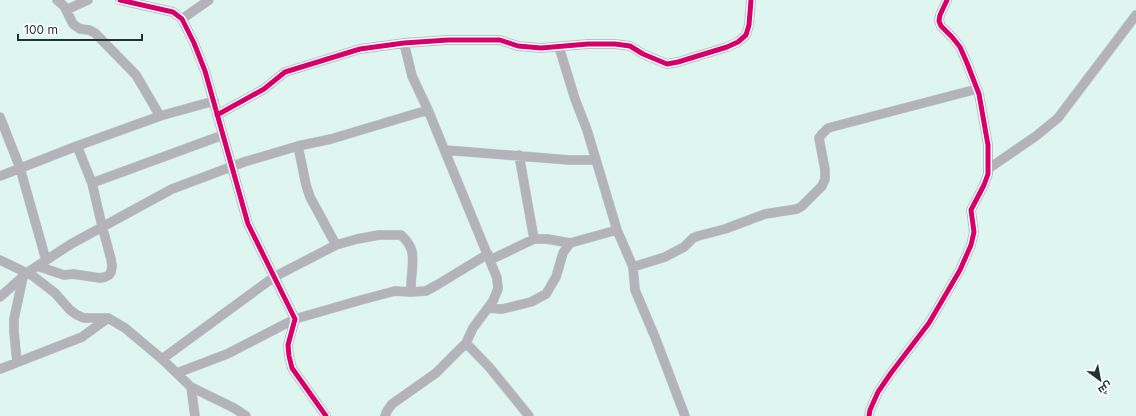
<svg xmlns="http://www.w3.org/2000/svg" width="1136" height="416" viewBox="0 0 1136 416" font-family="Inter,Cairo,sans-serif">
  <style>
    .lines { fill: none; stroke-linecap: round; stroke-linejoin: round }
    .minor-casing { stroke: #bed0cd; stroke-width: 10 }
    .minor { stroke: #b3b3b9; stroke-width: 9 }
    .cycleway-casing { stroke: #fff; stroke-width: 8 }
    .cycleway { stroke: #d6006c; stroke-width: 5 }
  </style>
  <rect width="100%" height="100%" fill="#def5f0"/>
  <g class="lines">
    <defs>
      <path id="minor" d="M 57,0 L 64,6 L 73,24 L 80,29 L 89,30 L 95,33 L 136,75 L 160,116
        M 120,0 L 173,12 L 182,19 L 194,43 L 205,71 L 248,224 L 295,319 L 288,345 L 289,356 L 292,368 L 326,416
        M 66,10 L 88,0
        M 182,19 L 209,0
        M 559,47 L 575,99 L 587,130 L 617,230 L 633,267 L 635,290 L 655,337 L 685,416
        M 217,115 L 264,89 L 285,72 L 360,49 L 404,43 L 448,40 L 500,40 L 518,46 L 541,48 L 588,44 L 615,44 L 630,46 L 643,54 L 667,64 L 678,62 L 727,47 L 738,42 L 746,35 L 749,25 L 751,0
        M 0,117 L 20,168 L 46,260
        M 298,146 L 306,185 L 310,197 L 336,245 L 357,239 L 379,235 L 401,235 C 415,248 413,256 412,273 C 411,279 411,286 411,292
        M 445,150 L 569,160 L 596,160
        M 519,155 L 534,239
        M 988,169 L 1036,136 L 1058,118 L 1136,15
        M 0,176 L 77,146 L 160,116 L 214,101
        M 92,183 L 223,135
        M 0,260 L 33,276 L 55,293 L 70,310 L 77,315 L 84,318 L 108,318 L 125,328 L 162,359 L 191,387 L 234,408 L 246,416
        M 490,260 L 534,239 L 547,239 L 570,243 L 617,230
        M 37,266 L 64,275 L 73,274 L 100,278 L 105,277 L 109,275 L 111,272 L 112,266 L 111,259 L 102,226 L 92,183 L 77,146
        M 633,267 L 665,257 L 684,247 L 693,238 L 698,236 L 725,229 L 765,214 L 797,209 L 802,206 L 822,186 L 825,179 L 825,170 L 819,138 L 822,134 L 828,128 L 977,89
        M 0,297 L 28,272 L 71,244 L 172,189 L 244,162 L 261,157 L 298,146 L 331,139 L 428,110
        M 488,308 L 502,309 L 531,302 L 546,294 L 556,277 L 563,253 L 570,243
        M 466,343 L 490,368 L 529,416
        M 162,359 L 274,277 L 336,245
        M 17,362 L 14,332 L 14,319 L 23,277
        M 0,369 L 82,337 L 108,318
        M 177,373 L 227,354 L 295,319 L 361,300 L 395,291 L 411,292 L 426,291 L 437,285 L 488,254
        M 191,387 L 195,416
        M 385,416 L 387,411 L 392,404 L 436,373 L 466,343 L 473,328 L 493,301 L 498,289 L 497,278 L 428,110 L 412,76 L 404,43
        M 869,416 L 870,410 L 878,392 L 891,373 L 929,323 L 960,270 L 971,245 L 974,232 L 971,210 L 984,185 L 988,174 L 988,145 L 979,94 L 967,63 L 960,47 L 952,37 L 941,26 L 939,21 L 940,15 L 947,0"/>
    </defs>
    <use href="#minor" class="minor-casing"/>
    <use href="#minor" class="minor"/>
    <defs>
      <path id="cycleway" d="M 120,0 L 173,12 L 182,19 L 194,43 L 205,71 L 248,224 L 295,319 L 288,345 L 289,356 L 292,368 L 326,416
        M 217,115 L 264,89 L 285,72 L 360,49 L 404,43 L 448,40 L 500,40 L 518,46 L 541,48 L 588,44 L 615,44 L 630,46 L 643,54 L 667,64 L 678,62 L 727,47 L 738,42 L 746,35 L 749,25 L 751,0
        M 869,416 L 870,410 L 878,392 L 891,373 L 929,323 L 960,270 L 971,245 L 974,232 L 971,210 L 984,185 L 988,174 L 988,145 L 979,94 L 967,63 L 960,47 L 952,37 L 941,26 L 939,21 L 940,15 L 947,0"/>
    </defs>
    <use href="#cycleway" class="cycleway-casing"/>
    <use href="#cycleway" class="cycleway"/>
  </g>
  <g transform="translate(1100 380) rotate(148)" stroke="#ffffff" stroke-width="3" paint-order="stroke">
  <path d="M0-3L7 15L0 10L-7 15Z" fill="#233330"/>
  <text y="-6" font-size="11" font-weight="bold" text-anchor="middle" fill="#233330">ش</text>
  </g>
  <path d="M18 34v6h124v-6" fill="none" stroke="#233330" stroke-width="2"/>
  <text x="24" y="34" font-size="12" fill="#233330" stroke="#ffffff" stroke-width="3" paint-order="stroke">100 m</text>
</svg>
